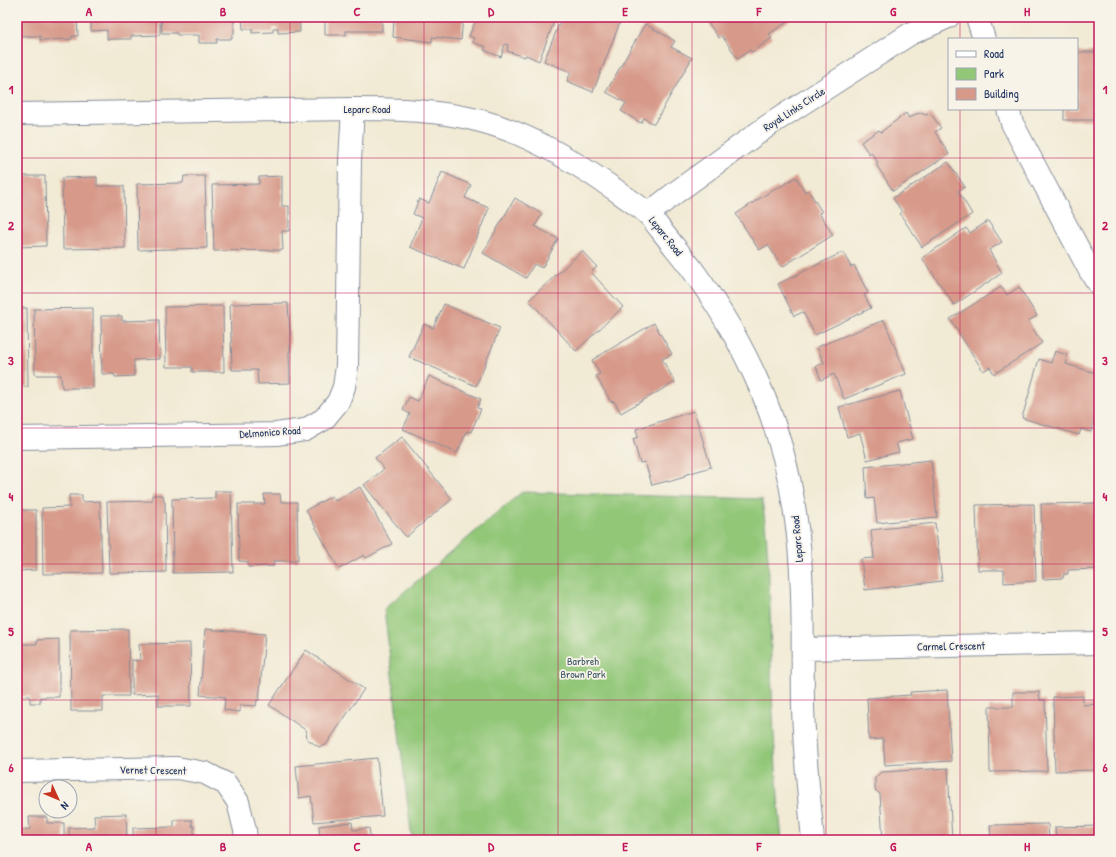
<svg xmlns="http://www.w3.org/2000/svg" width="1116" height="857" viewBox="0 0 1116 857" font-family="'Patrick Hand',sans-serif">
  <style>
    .green { fill: #92c778; stroke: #567b6b }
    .building { fill: #d79a8a }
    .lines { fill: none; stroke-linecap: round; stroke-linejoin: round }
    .minor-casing { stroke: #868c99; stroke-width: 24 }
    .minor { stroke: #fff; stroke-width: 22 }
    .grid { fill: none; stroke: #c2185b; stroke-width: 1; stroke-opacity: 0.55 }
    .labels { text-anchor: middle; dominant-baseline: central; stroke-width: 3.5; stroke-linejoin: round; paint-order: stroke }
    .street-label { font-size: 11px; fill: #1b2f5e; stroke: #f7f3e8 }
    .park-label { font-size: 11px; fill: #395564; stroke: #f7f3e8 }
    .neatline { fill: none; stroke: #c2185b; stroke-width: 1.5 }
    .grid-label { font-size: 13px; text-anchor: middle; font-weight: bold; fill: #c2185b }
  </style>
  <rect width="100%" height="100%" fill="#f7f3e8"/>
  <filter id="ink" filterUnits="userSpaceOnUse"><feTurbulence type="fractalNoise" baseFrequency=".025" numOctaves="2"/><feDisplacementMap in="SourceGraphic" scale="8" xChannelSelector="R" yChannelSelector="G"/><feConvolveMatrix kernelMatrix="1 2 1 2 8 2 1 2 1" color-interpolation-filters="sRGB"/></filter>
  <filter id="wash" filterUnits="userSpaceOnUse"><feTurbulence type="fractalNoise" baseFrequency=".012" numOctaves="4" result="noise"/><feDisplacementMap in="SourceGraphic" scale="16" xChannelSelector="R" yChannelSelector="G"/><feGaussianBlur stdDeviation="0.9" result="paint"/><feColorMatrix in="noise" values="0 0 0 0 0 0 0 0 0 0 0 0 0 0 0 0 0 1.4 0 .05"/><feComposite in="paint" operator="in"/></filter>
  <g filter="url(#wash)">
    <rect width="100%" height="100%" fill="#f1ead4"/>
    <path class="green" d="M 522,492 L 762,499 C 770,554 770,608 771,663 C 773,723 776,781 782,840 L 412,840 L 384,609 Z"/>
    <g id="blocks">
      <path class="building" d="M 17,17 L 77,17 L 78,36 L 72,36 L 72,39 L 40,40 L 40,36 L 17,36 Z
        M 91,17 L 160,17 L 160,35 L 131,36 L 131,39 L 107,39 L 107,30 L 91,31 Z
        M 161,17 L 234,17 L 234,34 L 232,34 L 232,39 L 217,39 L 217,43 L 199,43 L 199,35 L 177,35 L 177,33 L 162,33 Z
        M 242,17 L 299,17 L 300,32 L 278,33 L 278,28 L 273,28 L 273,32 L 252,33 L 252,29 L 243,29 Z
        M 325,17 L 382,17 L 382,31 L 346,31 L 346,35 L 325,35 Z
        M 394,17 L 463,17 L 461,40 L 432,37 L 432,42 L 393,37 Z
        M 477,17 L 556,17 L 539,61 L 526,55 L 525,57 L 507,51 L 508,45 L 505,44 L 501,57 L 484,50 L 486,47 L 472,42 L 474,38 L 469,36 Z
        M 562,17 L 622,17 L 593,92 L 567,81 L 571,72 L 544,61 Z
        M 704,17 L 792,17 L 793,18 L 769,34 L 772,38 L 752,52 L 750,50 L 738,59 L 722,36 L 719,38 Z
        M 645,24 L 675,41 L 671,47 L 692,58 L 654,124 L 644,118 L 641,123 L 621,111 L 626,103 L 606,92 Z
        M 1077,52 L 1099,52 L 1099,120 L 1064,120 L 1064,109 L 1077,109 Z
        M 906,113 L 909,118 L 916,114 L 921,113 L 926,115 L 931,114 L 941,128 L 935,132 L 949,154 L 893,191 L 876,164 L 878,163 L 871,152 L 869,154 L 861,142 L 879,130 L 881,132 Z
        M 948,162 L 965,187 L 958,191 L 972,214 L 922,247 L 900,214 L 902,212 L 893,198 Z
        M 442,172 L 471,185 L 465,198 L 489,208 L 464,269 L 410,247 L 422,218 L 413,214 L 419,199 L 429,203 Z
        M 17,176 L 45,176 L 46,246 L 17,247 Z
        M 184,176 L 205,176 L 207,248 L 138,250 L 137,184 L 183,183 Z
        M 282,176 L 282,206 L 289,206 L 289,231 L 282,231 L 283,250 L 214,251 L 212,185 L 259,184 L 259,177 Z
        M 97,177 L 97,186 L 124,186 L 125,248 L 63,249 L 62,178 Z
        M 796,177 L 805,192 L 808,190 L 822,212 L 819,213 L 833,235 L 782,267 L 768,245 L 759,250 L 736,214 L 777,187 L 778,188 Z
        M 515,198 L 542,214 L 535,226 L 558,239 L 542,268 L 534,264 L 526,278 L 483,253 Z
        M 988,221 L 1002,242 L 989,250 L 1002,273 L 954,305 L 922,258 L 966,228 L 970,233 Z
        M 582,251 L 597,267 L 591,272 L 623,307 L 576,351 L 529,300 Z
        M 843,252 L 851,267 L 854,265 L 868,293 L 864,295 L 871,308 L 815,335 L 803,312 L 794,316 L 778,284 Z
        M 1001,287 L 1007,295 L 1019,287 L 1037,316 L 1028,321 L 1042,343 L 994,374 L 990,367 L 983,371 L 950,319 Z
        M 288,303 L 290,333 L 290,352 L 289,352 L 290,383 L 258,384 L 257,370 L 232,370 L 230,304 Z
        M 444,304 L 500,328 L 476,386 L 409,357 L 424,324 L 433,328 Z
        M 223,306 L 224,372 L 192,372 L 192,367 L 166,367 L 165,307 Z
        M 17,308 L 27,308 L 28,387 L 17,387 Z
        M 93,308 L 93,388 L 62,388 L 61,375 L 35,375 L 34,309 Z
        M 101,316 L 122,316 L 122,321 L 159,320 L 160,359 L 134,360 L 134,376 L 115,377 L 114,374 L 102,374 Z
        M 884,320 L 906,374 L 844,399 L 834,374 L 821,380 L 816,366 L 824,363 L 817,347 Z
        M 654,323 L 672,354 L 662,359 L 675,382 L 621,413 L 614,401 L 611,402 L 596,376 L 600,374 L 592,360 Z
        M 1055,351 L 1067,355 L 1065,360 L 1067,361 L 1066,364 L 1099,374 L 1099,404 L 1091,432 L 1081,429 L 1079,435 L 1022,418 L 1039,359 L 1051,363 Z
        M 429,376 L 481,399 L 477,408 L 481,409 L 471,432 L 467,431 L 457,453 L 403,429 L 410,414 L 403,410 L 409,397 L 418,401 Z
        M 900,391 L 913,439 L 896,443 L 899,452 L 867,460 L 860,433 L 847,437 L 839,407 Z
        M 694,411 L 711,467 L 684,475 L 685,477 L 668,482 L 668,481 L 652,485 L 645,462 L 640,463 L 633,439 L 638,437 L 636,429 Z
        M 402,437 L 452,499 L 406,537 L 364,485 L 384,469 L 375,458 Z
        M 931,460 L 937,517 L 877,523 L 874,498 L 867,499 L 865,467 Z
        M 360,487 L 392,544 L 366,558 L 364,555 L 339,569 L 306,510 L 332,496 L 335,501 Z
        M 215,491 L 231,491 L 233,572 L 173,573 L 172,499 L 215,498 Z
        M 264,494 L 280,494 L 281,502 L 297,502 L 298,561 L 273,561 L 274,566 L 248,567 L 248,562 L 239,561 L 238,504 L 265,504 Z
        M 69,495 L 82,495 L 82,502 L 100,501 L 102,573 L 43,574 L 42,508 L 70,507 Z
        M 152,495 L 163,495 L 164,502 L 165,502 L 166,572 L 109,573 L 107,502 L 152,501 Z
        M 1099,503 L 1099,569 L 1068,570 L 1068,574 L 1064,574 L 1063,578 L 1043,579 L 1041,504 Z
        M 1034,504 L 1036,581 L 1004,583 L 1004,570 L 978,570 L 976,505 Z
        M 17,510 L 36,510 L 36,570 L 17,571 Z
        M 935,523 L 942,581 L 865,590 L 861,559 L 874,558 L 871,530 Z
        M 128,629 L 129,696 L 103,696 L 103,711 L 71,711 L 70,630 Z
        M 205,629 L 265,634 L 259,700 L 257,700 L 256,706 L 240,705 L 240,712 L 224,710 L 225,697 L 200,695 Z
        M 59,639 L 59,697 L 40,697 L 40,703 L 30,703 L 30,696 L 17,696 L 17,644 L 37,644 L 37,640 Z
        M 190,643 L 191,706 L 158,706 L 158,694 L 132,695 L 132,660 L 140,661 L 139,644 Z
        M 306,650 L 364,689 L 326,745 L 319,747 L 307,739 L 306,732 L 307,731 L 269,705 Z
        M 947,690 L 951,761 L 885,765 L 883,739 L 869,740 L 867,698 L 911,695 L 910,692 Z
        M 1013,692 L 1039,692 L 1040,700 L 1045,700 L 1047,771 L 990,772 L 989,707 L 1013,707 Z
        M 1083,696 L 1083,705 L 1099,704 L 1099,770 L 1055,771 L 1053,697 Z
        M 377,758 L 383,816 L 314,822 L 311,796 L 299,798 L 296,766 Z
        M 948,768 L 952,840 L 883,840 L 880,794 L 875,790 L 875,778 L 881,772 Z
        M 126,814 L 127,840 L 69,840 L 69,828 L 95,827 L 94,815 Z
        M 29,817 L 47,817 L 47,823 L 64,823 L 64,840 L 17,840 L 17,830 L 30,829 Z
        M 174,820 L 192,820 L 192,826 L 194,826 L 194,840 L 133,840 L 133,828 L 174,827 Z
        M 352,822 L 353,830 L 369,828 L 371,840 L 320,840 L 319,826 Z
        M 1048,824 L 1049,840 L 991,840 L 990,825 Z
        M 1099,826 L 1099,840 L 1056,840 L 1055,827 Z"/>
    </g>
  </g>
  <g filter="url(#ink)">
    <use href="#blocks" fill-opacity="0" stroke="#868c99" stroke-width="1"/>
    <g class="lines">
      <defs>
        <path id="minor" d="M 977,17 L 984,39
          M 1008,109 L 1012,123 L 1090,271 L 1099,284
          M 17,114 L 353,109 C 397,109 438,110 481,121 C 530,134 575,162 617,191 C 627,199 640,206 649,215 C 653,219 657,225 661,230 C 671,243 682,256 692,269 C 746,344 782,421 795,513 C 805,577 802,642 803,706 C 804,751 809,796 813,840
          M 648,214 L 675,193 L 769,125 L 910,34 L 948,17
          M 17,438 L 276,434 L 305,430 L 324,419 L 338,402 L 344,387 L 347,366 L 350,161 L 353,109
          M 803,649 L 1099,643
          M 17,771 L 177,768 L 205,773 L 226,784 L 238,802 L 245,830 L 246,840"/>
      </defs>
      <use href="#minor" class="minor-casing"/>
      <use href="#minor" class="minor"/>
    </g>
  </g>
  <path class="grid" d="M 156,17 L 156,840M 290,17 L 290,840M 424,17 L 424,840M 558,17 L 558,840M 692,17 L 692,840M 826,17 L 826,840M 960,17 L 960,39M 960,109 L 960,840M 17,158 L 1099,158M 17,293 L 1099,293M 17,428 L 1099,428M 17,564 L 1099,564M 17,700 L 1099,700"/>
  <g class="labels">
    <g class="street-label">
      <text x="367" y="109">Leparc Road</text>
      <text transform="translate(794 109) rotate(-33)">Royal Links Circle</text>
      <text transform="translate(666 236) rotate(51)">Leparc Road</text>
      <text transform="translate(270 432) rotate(-4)">Delmonico Road</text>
      <text transform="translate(797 539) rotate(-95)">Leparc Road</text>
      <text transform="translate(951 646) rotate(-1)">Carmel Crescent</text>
      <text transform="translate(153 770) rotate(1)">Vernet Crescent</text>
    </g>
    <g class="park-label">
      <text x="583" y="661">Barbreh<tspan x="583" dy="13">Brown Park</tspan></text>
    </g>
  </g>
  <rect width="1116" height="857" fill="none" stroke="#f7f3e8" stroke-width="44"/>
  <rect x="948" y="38" width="130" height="72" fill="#f7f3e8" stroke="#9fa5b1"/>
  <rect x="956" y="51" width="20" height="6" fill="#ffffff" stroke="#9fa5b1"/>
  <text x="984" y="58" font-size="12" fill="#1b2f5e">Road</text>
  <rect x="956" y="68" width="20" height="12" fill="#92c778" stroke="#9fa5b1"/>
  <text x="984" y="78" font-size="12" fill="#1b2f5e">Park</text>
  <rect x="956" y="88" width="20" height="12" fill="#d79a8a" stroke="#9fa5b1"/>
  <text x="984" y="98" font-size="12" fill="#1b2f5e">Building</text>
  <g transform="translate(58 799) rotate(134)"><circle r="19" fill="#f7f3e8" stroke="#9fa5b1"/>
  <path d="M0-3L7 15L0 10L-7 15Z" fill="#c8321e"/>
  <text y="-6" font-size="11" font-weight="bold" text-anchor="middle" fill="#1b2f5e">N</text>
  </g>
  <rect x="22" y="22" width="1072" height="813" class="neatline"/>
  <g class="grid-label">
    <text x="89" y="16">A</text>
    <text x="223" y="16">B</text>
    <text x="357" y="16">C</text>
    <text x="491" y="16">D</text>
    <text x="625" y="16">E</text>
    <text x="759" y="16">F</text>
    <text x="893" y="16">G</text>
    <text x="1027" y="16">H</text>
    <text x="11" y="94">1</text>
    <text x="1105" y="94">1</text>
    <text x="11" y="230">2</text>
    <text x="1105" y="230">2</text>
    <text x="11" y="365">3</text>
    <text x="1105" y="365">3</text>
    <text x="11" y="501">4</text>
    <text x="1105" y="501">4</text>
    <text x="11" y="636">5</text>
    <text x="1105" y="636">5</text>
    <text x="11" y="772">6</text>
    <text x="1105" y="772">6</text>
    <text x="89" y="851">A</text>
    <text x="223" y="851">B</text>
    <text x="357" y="851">C</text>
    <text x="491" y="851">D</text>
    <text x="625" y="851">E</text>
    <text x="759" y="851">F</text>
    <text x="893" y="851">G</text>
    <text x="1027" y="851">H</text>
  </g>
</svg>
